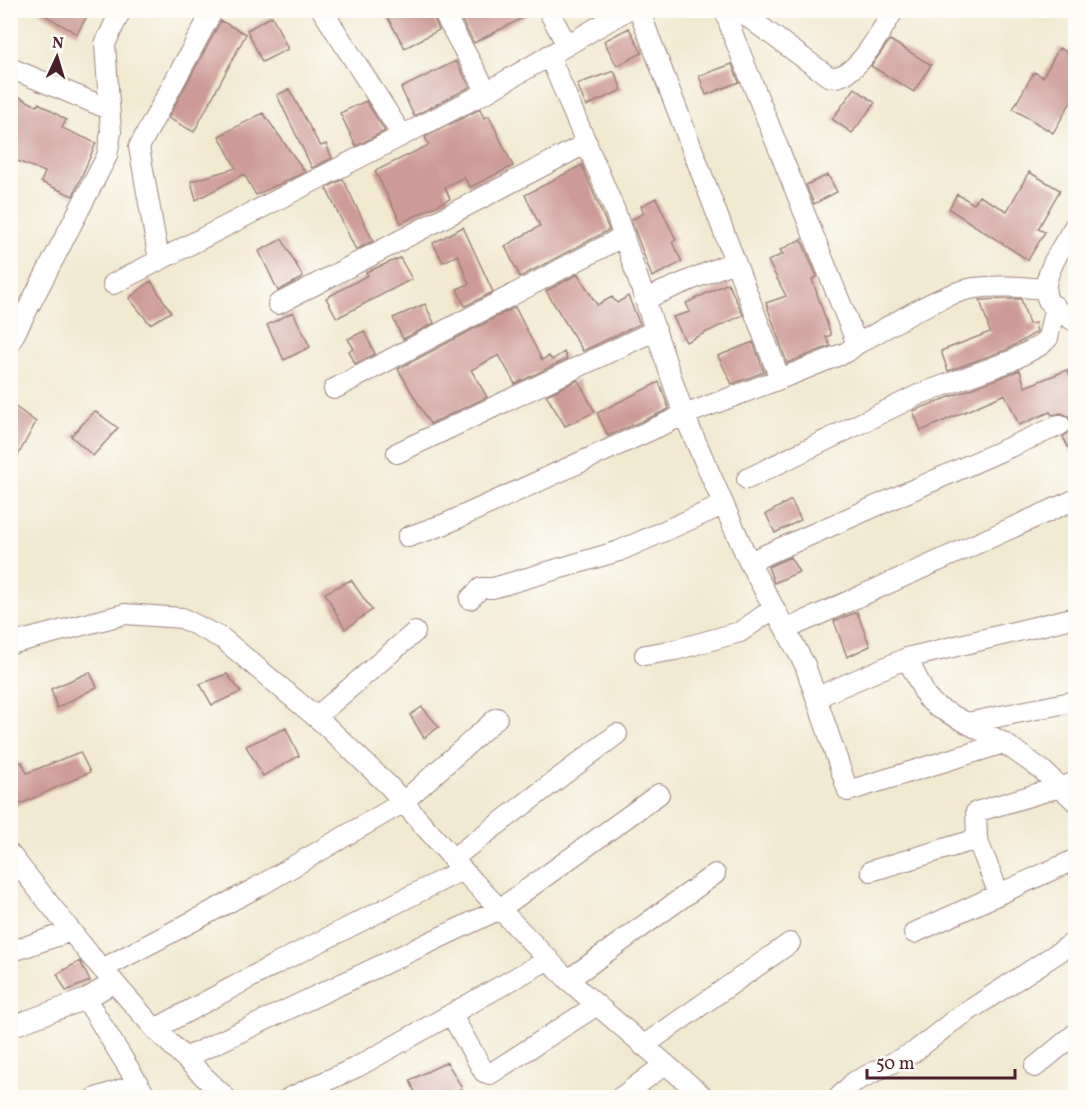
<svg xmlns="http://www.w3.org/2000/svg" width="1086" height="1108" viewBox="0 0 1086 1108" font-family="Vollkorn,serif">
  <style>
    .building { fill: #cd9b97 }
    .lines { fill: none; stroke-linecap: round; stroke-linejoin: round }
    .minor-casing { stroke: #9e847e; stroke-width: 22 }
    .minor { stroke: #fff; stroke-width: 20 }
  </style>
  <rect width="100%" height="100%" fill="#fdfcf7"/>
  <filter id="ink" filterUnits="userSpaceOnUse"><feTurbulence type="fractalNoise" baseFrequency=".0167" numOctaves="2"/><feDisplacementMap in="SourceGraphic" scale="12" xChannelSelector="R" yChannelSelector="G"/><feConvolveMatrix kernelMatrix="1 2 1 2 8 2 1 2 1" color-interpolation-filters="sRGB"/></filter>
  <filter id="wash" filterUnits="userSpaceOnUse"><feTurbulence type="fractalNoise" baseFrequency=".008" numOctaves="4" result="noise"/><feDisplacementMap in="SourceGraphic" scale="24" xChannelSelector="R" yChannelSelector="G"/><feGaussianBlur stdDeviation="1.35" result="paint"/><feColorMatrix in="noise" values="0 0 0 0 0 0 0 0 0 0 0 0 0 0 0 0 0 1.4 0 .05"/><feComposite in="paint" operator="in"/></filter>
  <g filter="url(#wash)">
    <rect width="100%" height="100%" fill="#f1e9d0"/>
    <g id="blocks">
      <path class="building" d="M 36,10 L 90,10 L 77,34 Z
        M 383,10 L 430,10 L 439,30 L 405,48 Z
        M 456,10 L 536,10 L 536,11 L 474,43 Z
        M 272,16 L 288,49 L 262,62 L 247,30 Z
        M 221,21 L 246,34 L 194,132 L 168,118 Z
        M 629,28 L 642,53 L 617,66 L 604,41 Z
        M 890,40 L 931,65 L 914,92 L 871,66 Z
        M 1059,48 L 1076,57 L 1076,93 L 1053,133 L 1013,109 L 1034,72 L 1043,77 Z
        M 456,61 L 470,87 L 414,116 L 401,88 Z
        M 732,64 L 739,82 L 706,95 L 699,76 Z
        M 614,71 L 622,90 L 586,106 L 577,84 Z
        M 855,88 L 875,103 L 852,133 L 832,119 Z
        M 289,89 L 318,142 L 321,146 L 326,144 L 332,158 L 312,168 L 277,95 Z
        M 10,92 L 37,106 L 39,103 L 66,120 L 62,128 L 96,143 L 73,196 L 41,182 L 45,172 L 10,158 Z
        M 366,101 L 385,131 L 356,146 L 340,113 Z
        M 480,109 L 484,118 L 489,116 L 513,166 L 470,187 L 464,177 L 445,187 L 450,199 L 401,223 L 375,171 L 429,145 L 425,137 Z
        M 263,113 L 305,172 L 256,195 L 244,174 L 196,200 L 191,181 L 236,168 L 219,136 Z
        M 582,165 L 609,230 L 520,277 L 505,246 L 540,226 L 525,195 Z
        M 1029,172 L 1060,190 L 1038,229 L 1045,232 L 1028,260 L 949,209 L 957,194 L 974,204 L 979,196 L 1007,211 Z
        M 828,175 L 837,192 L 814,204 L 806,185 Z
        M 343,179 L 373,241 L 356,250 L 326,188 Z
        M 656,198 L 676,240 L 672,242 L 682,262 L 652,277 L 631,220 L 644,213 L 641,206 Z
        M 463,227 L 493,292 L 465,306 L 457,289 L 469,284 L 458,255 L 443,262 L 433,243 Z
        M 282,239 L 303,277 L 278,291 L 259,251 Z
        M 801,239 L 817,277 L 812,279 L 831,335 L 826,337 L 830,346 L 787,363 L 766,303 L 786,296 L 768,261 L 783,254 L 780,250 Z
        M 400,258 L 412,279 L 337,318 L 326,298 L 368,275 L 366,272 Z
        M 578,274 L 597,305 L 612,297 L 617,303 L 628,296 L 640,324 L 583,351 L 546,291 Z
        M 151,281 L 171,312 L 150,324 L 129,298 Z
        M 728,283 L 743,315 L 686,342 L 673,317 L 690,312 L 686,303 Z
        M 1009,299 L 1021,299 L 1029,324 L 1035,323 L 1037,332 L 1006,350 L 948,371 L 941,351 L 990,332 L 980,300 Z
        M 425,304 L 434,323 L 403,339 L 393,318 Z
        M 515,307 L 542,360 L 549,356 L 552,360 L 564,352 L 567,359 L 515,384 L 499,355 L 471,370 L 487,397 L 430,424 L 398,369 Z
        M 293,312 L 310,347 L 284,360 L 267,325 Z
        M 364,331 L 375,354 L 355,364 L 349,351 L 354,349 L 348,339 Z
        M 753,342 L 764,372 L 732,384 L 718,356 Z
        M 1020,370 L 1025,387 L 1067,370 L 1076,389 L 1076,463 L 1063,437 L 1072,427 L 1068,416 L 1061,413 L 1052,415 L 1050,412 L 1019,425 L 1005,394 L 921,431 L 913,411 Z
        M 578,380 L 595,412 L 565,426 L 546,395 Z
        M 659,382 L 669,409 L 608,436 L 597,413 Z
        M 10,403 L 36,422 L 10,470 Z
        M 95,411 L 118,428 L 93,456 L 71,436 Z
        M 791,500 L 801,520 L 775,533 L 766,514 Z
        M 790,557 L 799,572 L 774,583 L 768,567 Z
        M 351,580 L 372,610 L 345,629 L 325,593 Z
        M 857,612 L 870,646 L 847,657 L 834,621 Z
        M 90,672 L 97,687 L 57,708 L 51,689 Z
        M 227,674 L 241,692 L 212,705 L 200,684 Z
        M 422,707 L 439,727 L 424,738 L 410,715 Z
        M 286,728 L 299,756 L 263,776 L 246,746 Z
        M 80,752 L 90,772 L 10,809 L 10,766 L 22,762 L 27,773 Z
        M 80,961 L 90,981 L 66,991 L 57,974 Z
        M 447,1062 L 462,1088 L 441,1098 L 417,1098 L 410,1080 Z"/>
    </g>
  </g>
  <g filter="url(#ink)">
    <use href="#blocks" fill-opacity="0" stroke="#9e847e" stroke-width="1.5"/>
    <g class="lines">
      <defs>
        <path id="minor" d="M 322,10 L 402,135
          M 442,10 L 487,92
          M 548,10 L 567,45
          M 639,10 L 780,379
          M 738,10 L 828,76 C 854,85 881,30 894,10
          M 549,55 L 615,211 L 684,415 L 749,562 L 805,665 L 848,791 L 1004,743
          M 10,68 L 109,109
          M 1076,224 C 1065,242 1036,282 1049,302 C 1054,309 1068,317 1076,322
          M 159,260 L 139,147 L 213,10
          M 113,284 L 487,92 L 627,10
          M 645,299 L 733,262
          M 278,304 L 587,143
          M 10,343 L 107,156 L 111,132 L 105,44 L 121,10
          M 857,344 C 889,327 940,293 975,288 C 998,285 1021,287 1045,289
          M 334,389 L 624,236
          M 397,453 L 656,330
          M 747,479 L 920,394 L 1011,361 L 1041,345 L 1048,338 L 1055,306
          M 408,537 L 445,524 L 684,415 L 780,379 L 847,352 L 857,344 L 733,35 L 725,10
          M 749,562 L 1060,425
          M 470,599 L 481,588 L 493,588 L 619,551 L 723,505
          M 787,629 L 1076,499
          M 10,644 L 125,614 L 182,618 L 223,639 L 323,723 L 389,786 L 469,877 L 568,980 L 705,1098
          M 645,655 L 675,650 L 740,632 L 773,609
          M 907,658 L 927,698 L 937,707 L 1004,743 L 1042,770 L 1076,802
          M 817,697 L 907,658 L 1076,617
          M 316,717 L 415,632
          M 967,723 L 1076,701
          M 977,839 L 976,812 L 1070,784
          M 10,854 L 90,955 L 155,1029 L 226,1098
          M 452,859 L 617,734
          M 871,871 L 977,839 L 999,894
          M 914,933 L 1076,859
          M 10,952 L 71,931
          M 102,969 L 256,888 L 402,803 L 497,718
          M 568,980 L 715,874
          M 86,999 L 147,1098
          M 451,1014 L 484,1072 L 490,1074 L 597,1005
          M 10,1027 L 86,999 L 114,982
          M 155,1029 L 272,966 L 462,870
          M 643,1046 L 790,943
          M 185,1058 L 500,909 L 659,794
          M 1035,1067 L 1076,1033
          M 96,1098 L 138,1084
          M 289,1098 L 357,1067 L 549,959
          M 620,1098 L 664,1065
          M 838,1098 L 854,1082 L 914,1052 L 953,1021 L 1076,941"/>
      </defs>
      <use href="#minor" class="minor-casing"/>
      <use href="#minor" class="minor"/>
    </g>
  </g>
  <rect width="1086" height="1108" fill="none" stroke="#fdfcf7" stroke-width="36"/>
  <g transform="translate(57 57) rotate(4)" stroke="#fdfcf7" stroke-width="4.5" paint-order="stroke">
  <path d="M0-4.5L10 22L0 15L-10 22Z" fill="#4a1f2b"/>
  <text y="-9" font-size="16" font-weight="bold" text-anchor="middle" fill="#4a1f2b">N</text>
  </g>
  <path d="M867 1069v9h148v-9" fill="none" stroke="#4a1f2b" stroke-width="3"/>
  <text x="876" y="1069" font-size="18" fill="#4a1f2b" stroke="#fdfcf7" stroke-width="4.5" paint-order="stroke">50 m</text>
</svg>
